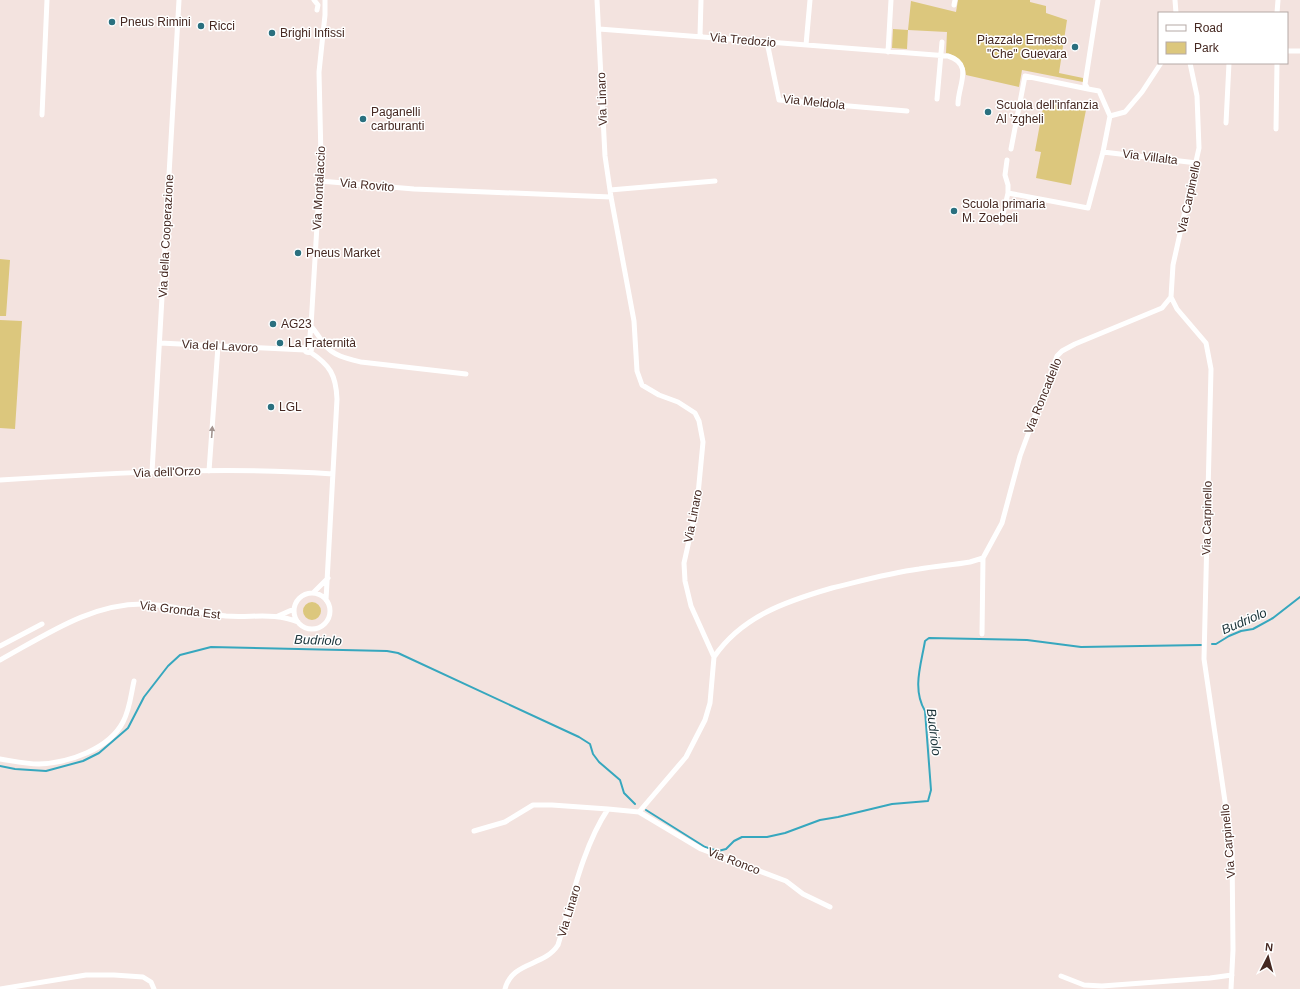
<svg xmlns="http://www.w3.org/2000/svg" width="1300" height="989" viewBox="0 0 1300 989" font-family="Helvetica,sans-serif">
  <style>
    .green { fill: #dcc77d }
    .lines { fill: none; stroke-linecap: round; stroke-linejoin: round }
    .stream { stroke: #36a7be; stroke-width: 2 }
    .street { stroke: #fff; stroke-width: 5 }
    .oneway { fill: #a29490 }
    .poi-dot { fill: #2a707f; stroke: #fff; stroke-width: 1.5 }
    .labels { text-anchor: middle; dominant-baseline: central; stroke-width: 3; stroke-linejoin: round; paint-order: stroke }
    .poi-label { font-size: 12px; fill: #452821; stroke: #fff; text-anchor: start }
    .street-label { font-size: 12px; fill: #452821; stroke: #fff }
    .water-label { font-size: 13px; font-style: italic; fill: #1b3339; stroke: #fff }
  </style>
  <rect width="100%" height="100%" fill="#f3e3df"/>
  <path class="green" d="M 958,0 L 1030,0 L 1030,2 L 1046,6 L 1046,13 L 1067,20 L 1059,73 L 1083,78 L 1083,82 L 1022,70 L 1019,87 L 966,75 C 965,63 958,56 946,53 L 947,32 L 908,30 L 907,49 L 892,48 L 893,29 L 908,30 L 911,1 L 956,12 Z
    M 1044,102 L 1086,110 L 1071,185 L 1036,178 L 1041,152 L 1035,151 Z
    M 0,259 L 10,260 L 6,316 L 0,316 Z
    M 0,320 L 22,321 L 15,429 L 0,428 Z
    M303 611a9 9 0 1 1 18 0a9 9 0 1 1-18 0Z"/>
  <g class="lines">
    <path class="stream" d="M 1212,644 L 1216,644 L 1229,636 L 1241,631 L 1253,629 L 1273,618 L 1300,597
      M 0,766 L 15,769 L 46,771 L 83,761 L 99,753 L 128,728 L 144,697 L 168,666 L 180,655 L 211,647 L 387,651 L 398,653 L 579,737 L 590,744 L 593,754 L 599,762 L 620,780 L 624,793 L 635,804
      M 646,810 L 705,847 L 718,851 L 726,849 L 734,841 L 742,837 L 767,837 L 785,833 L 820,820 L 838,817 L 892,804 L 928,801 L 931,790 L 925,711 C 912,689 921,665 925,641 L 929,638 L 1027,640 L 1081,647 L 1201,645"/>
    <path class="street" d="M 314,0 L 318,5 L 317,10
      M 325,0 L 325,15 L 319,72 L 321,158 L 311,326 C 316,332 320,338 324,344 C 333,356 348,359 361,362 L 466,374
      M 1098,0 L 1085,84 L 1088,89 L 1099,91 L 1110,116
      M 1175,0 L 1176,13
      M 954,5 L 955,0
      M 1277,13 L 1278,0
      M 599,29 L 948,56 C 974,64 958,85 958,104
      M 700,36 L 701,0
      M 767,42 L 779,100 L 907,111
      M 806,45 L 810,0
      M 1287,51 L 1300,51
      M 888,52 L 891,0
      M 1190,63 L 1197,96 L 1199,148 L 1173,265 L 1171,297 L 1177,309 L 1206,343 L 1211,369 L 1204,659 L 1232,849 L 1233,950 L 1231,989
      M 937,99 L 942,42
      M 42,115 L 47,0
      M 1110,116 L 1125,112 L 1142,92 L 1161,63
      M 1226,123 L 1229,63
      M 1276,129 L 1277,63
      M 1011,149 L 1025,76 L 1088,89
      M 1103,152 L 1197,163
      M 1007,160 L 1005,175 L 1008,185 L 1008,193
      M 320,181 L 414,189 L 611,197
      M 610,190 L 715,181
      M 1001,223 L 1008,193 L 1088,208 L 1103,152 L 1110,116
      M 160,343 L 305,350
      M 309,345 L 311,326
      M304.5 349a3.5 3.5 0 1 1 7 0a3.5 3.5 0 1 1-7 0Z
      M 310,352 C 330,365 336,375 337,399 L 326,600
      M 209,471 L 218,346
      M 152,472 L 179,0
      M 0,480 C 111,473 222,466 333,474
      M 313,593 L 328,578
      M294 611a18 18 0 1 1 36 0a18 18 0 1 1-36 0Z
      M 278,616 L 294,609
      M 982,634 L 983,558
      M 0,646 L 42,624
      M 714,657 C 742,616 787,601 832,588 C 861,581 889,573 919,569 C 936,566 953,565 970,562 L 983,558 L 1002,523 L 1020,456 L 1057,356 L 1062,351 L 1075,344 L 1162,308 L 1171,297
      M 0,660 C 46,635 91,603 145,604 C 172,605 199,613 226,616 C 251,618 275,612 298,622
      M 0,759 C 13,761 26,764 39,764 C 69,763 109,749 123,722 C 130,709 131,694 134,681
      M 639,812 L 701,849 L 786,881 L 803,894 L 830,907
      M 474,831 L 505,822 L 533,805 L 552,805 L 608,809
      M 1061,976 L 1084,985 L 1102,986 L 1210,978 L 1232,975
      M 0,989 L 86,975 L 114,975 L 143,977 L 151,982 L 154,989
      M 505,989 C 512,961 544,967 558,945 C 571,902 583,846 608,809 L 639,812 L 686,757 L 705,720 L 710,703 L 714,657 L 691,606 L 685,581 L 684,563 L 697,505 L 703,442 L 699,421 L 695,413 L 678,402 L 659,395 L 642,385 L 637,371 L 634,321 L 611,197 L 605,156 L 597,0"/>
  </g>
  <defs><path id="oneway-solid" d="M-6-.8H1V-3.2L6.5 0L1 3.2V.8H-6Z"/></defs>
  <use class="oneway" href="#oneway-solid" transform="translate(212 432) rotate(-86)"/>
  <g class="poi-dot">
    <circle cx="112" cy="22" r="4"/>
    <circle cx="201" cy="26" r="4"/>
    <circle cx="272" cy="33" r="4"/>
    <circle cx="1075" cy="47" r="4"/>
    <circle cx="988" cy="112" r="4"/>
    <circle cx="363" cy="119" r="4"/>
    <circle cx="954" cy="211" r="4"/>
    <circle cx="298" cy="253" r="4"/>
    <circle cx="273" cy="324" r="4"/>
    <circle cx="280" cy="343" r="4"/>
    <circle cx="271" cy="407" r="4"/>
  </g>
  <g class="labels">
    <g class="poi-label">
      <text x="120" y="22">Pneus Rimini</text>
      <text x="209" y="26">Ricci</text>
      <text x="280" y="33">Brighi Infissi</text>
      <text x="1067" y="40" text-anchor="end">Piazzale Ernesto<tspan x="1067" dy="14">"Che" Guevara</tspan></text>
      <text x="996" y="105">Scuola dell'infanzia<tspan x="996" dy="14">Al 'zgheli</tspan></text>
      <text x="371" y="112">Paganelli<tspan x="371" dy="14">carburanti</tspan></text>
      <text x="962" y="204">Scuola primaria<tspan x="962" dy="14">M. Zoebeli</tspan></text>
      <text x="306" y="253">Pneus Market</text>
      <text x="281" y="324">AG23</text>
      <text x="288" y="343">La Fraternità</text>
      <text x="279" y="407">LGL</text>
    </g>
    <g class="street-label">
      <text transform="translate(743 40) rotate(5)">Via Tredozio</text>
      <text transform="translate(602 99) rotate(-92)">Via Linaro</text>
      <text transform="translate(814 102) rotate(6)">Via Meldola</text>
      <text transform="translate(1150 157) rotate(7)">Via Villalta</text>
      <text transform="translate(367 185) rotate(5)">Via Rovito</text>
      <text transform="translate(319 188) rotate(-87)">Via Montalaccio</text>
      <text transform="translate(1189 197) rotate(-78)">Via Carpinello</text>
      <text transform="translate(166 236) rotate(-87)">Via della Cooperazione</text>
      <text transform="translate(220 346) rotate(3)">Via del Lavoro</text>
      <text transform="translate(1043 396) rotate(-68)">Via Roncadello</text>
      <text transform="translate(167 472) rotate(-2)">Via dell'Orzo</text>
      <text transform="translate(693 516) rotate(-79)">Via Linaro</text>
      <text transform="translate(1207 518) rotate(-89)">Via Carpinello</text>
      <text transform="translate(180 610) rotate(7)">Via Gronda Est</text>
      <text transform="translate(1228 841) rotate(-95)">Via Carpinello</text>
      <text transform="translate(734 861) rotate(21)">Via Ronco</text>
      <text transform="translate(569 911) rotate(-73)">Via Linaro</text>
    </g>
    <g class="water-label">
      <text transform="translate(1244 621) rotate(-23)">Budriolo</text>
      <text transform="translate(318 640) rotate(2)">Budriolo</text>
      <text transform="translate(934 732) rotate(83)">Budriolo</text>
    </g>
  </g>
  <rect x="1158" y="12" width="130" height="52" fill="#ffffff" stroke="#b5a9a6"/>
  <rect x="1166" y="25" width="20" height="6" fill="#ffffff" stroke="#b5a9a6"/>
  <text x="1194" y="32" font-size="12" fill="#452821">Road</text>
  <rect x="1166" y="42" width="20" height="12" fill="#dcc77d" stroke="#b5a9a6"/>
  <text x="1194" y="52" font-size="12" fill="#452821">Park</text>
  <g transform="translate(1268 957) rotate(6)" stroke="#ffffff" stroke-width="3" paint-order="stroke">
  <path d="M0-3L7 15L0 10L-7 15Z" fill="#452821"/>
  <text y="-6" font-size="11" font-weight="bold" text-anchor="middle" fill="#452821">N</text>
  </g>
</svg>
